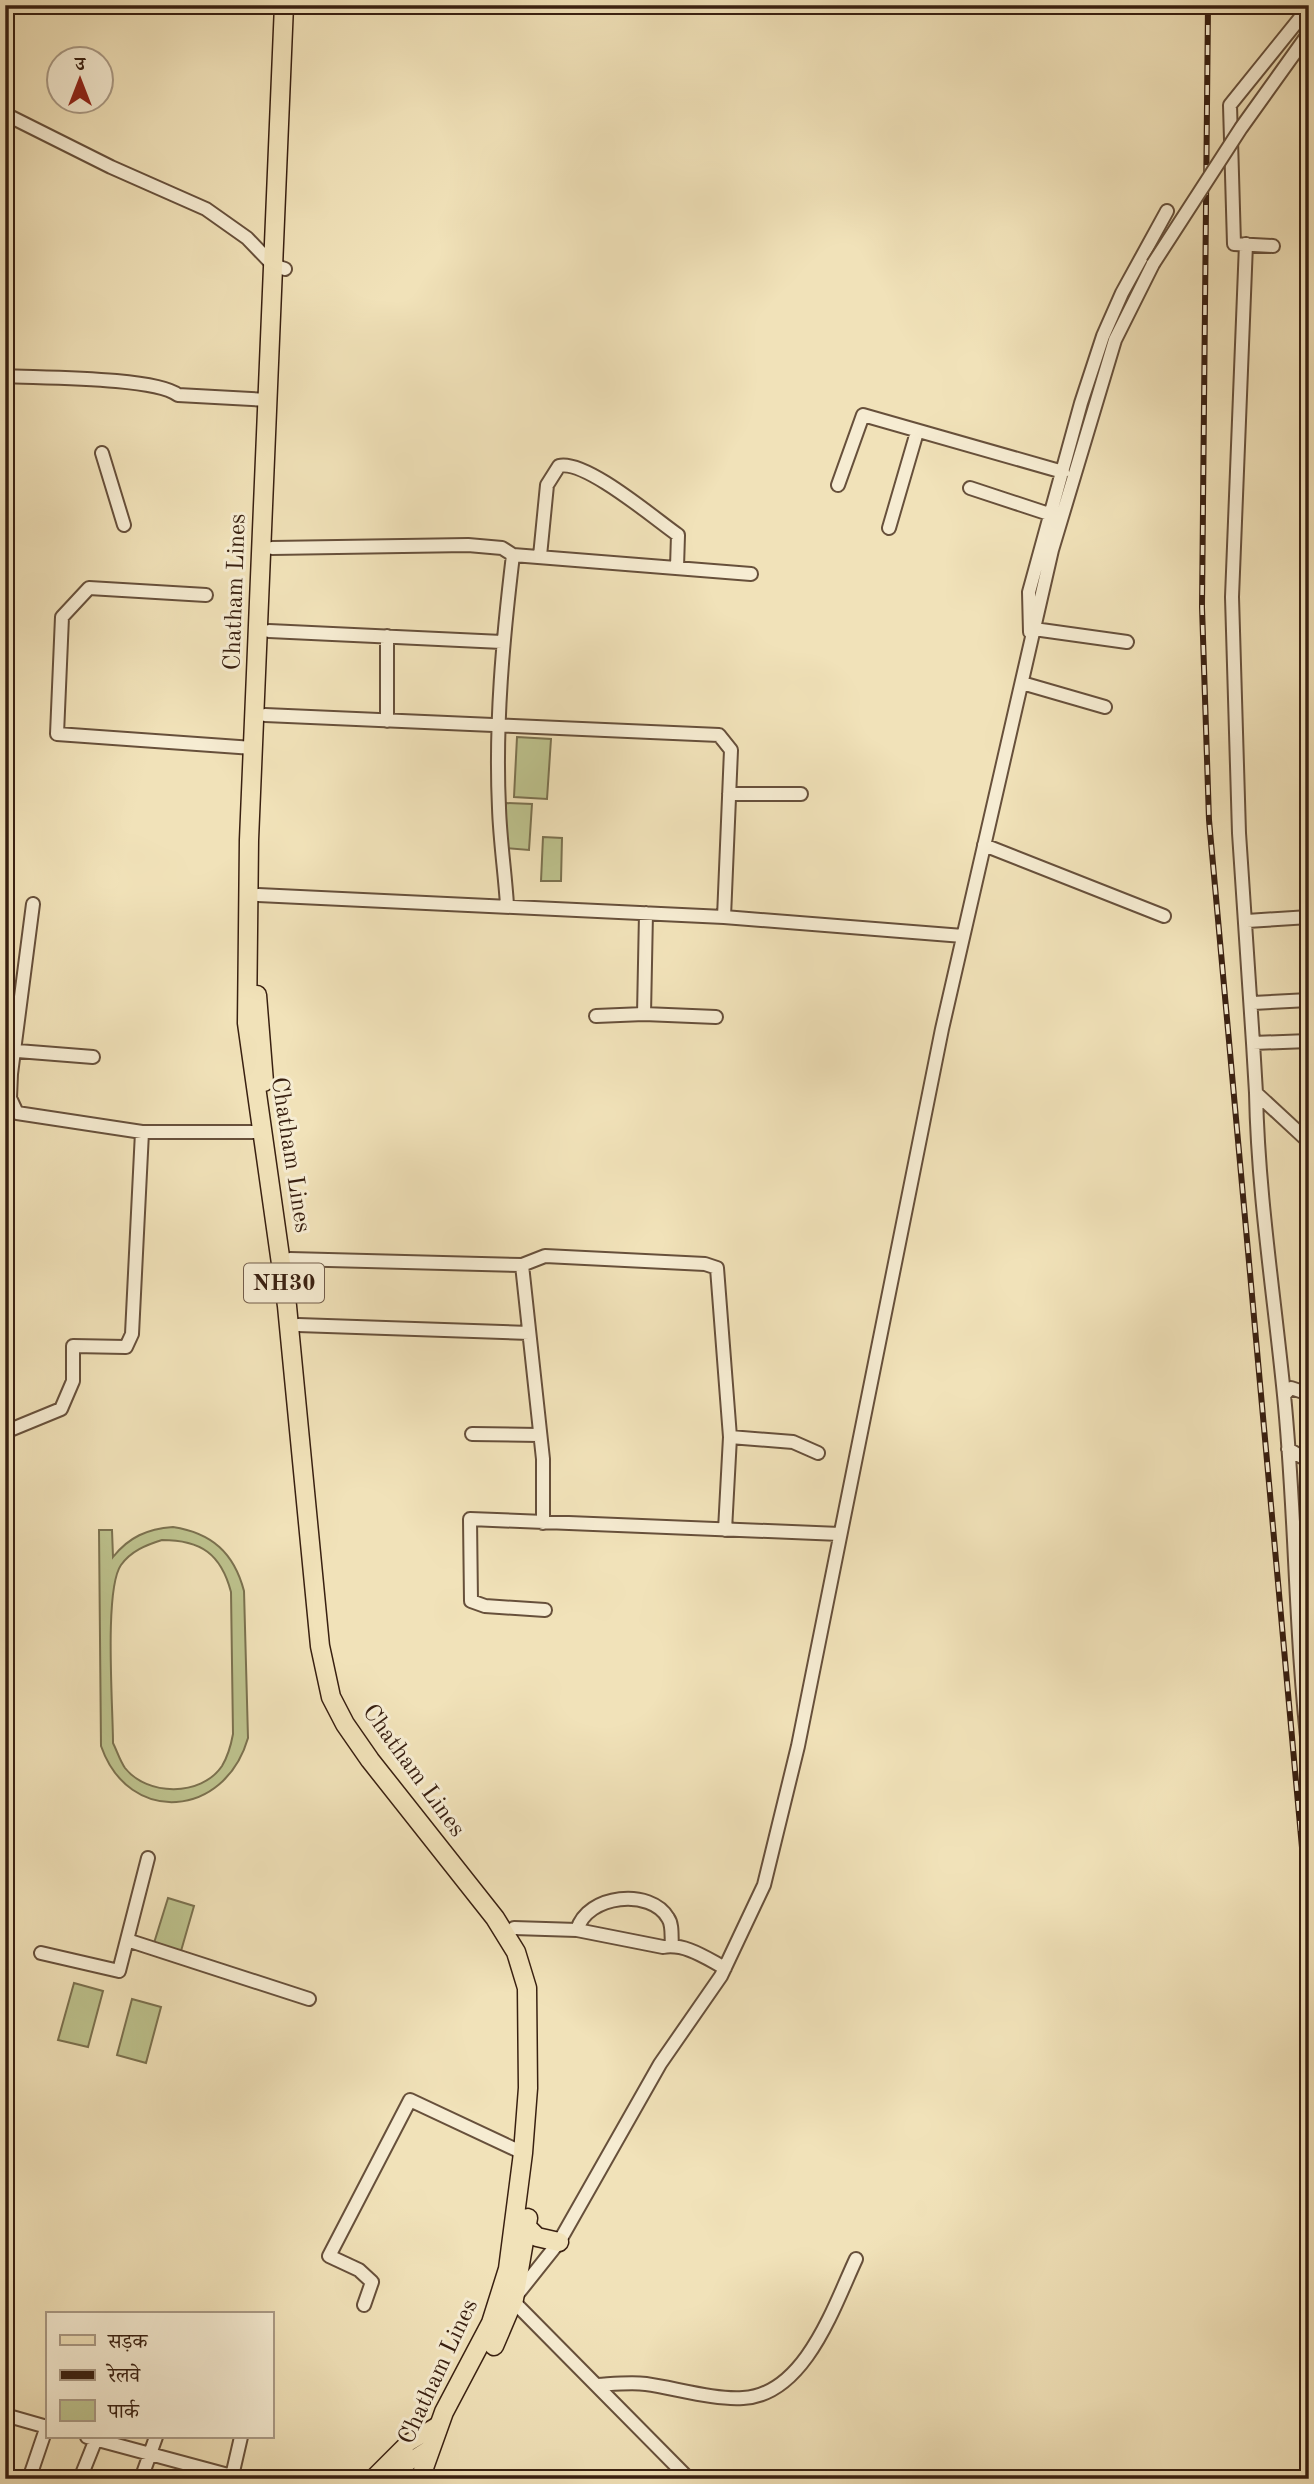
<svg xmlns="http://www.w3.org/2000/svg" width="1314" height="2484" viewBox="0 0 1314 2484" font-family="'Old Standard TT','Noto Serif Devanagari',serif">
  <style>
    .green { fill: #bdc28d; stroke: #7b714f; stroke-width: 2; fill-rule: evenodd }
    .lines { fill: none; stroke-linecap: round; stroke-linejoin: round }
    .minor-casing { stroke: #67503b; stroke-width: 16 }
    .major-casing { stroke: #392011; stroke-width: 19 }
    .highway-casing { stroke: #392011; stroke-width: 21 }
    .minor { stroke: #f6ecd2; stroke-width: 12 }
    .major { stroke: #f1e2b9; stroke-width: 16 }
    .highway { stroke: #f1e2b9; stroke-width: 18 }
    .rail-casing { stroke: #392011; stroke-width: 6 }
    .rail { stroke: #f6ecd2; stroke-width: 3.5; stroke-dasharray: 10; stroke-linecap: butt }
    .minor-bridge-casing { stroke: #67503b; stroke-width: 16; stroke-linecap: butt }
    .minor-bridge { stroke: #f6ecd2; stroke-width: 12 }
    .labels { text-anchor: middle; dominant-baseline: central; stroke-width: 6; stroke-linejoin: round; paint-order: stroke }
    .shield { fill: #f6ecd2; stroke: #725d4b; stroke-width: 2 }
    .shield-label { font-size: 23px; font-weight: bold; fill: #392011 }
    .street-label { font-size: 24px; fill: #392011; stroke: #f6ecd2 }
  </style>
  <rect width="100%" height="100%" fill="#f1e2b9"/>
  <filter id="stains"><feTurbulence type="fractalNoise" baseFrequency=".00286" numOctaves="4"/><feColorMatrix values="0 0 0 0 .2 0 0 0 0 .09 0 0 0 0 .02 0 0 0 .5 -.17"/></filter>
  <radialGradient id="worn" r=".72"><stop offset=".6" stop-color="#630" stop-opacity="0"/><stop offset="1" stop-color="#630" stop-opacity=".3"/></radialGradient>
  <path class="green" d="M 517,737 L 551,739 L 547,799 L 514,797 Z
    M 506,803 L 532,804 L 529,850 L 504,848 Z
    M 543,837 L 562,838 L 561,881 L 541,881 Z
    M 173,1527 C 212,1533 234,1553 244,1591 L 248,1738 C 225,1818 129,1826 101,1746 L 99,1530 L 112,1530 L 113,1557 C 129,1537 147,1529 173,1527 ZM 162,1540 C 201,1540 221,1554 231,1592 L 233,1734 C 231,1745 228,1756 222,1766 C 201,1797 147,1796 125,1768 C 120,1761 117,1751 113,1743 C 113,1707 104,1589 121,1565 C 131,1551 146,1545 162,1540 Z
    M 168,1898 L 194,1906 L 181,1951 L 154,1943 Z
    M 74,1983 L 103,1991 L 88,2047 L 58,2040 Z
    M 132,1999 L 161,2007 L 146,2063 L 117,2055 Z"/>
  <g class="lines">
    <defs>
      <path id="minor" d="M 5,114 L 111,167 L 206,209 L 247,238 L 273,265 L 285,269
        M 1246,244 L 1232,597 L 1239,833 L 1253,1043 L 1309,1041
        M 1273,246 L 1234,244 L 1230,105 L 1309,7
        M 5,376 C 40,378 154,377 178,395 L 268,400
        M 102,453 L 124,525
        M 838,485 L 863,415 L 1063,472
        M 970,488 L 1052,515
        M 889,528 L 917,432
        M 272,548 L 468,545 L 502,548 L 513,555 L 751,574
        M 540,556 L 547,485 L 559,466 C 585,459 655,519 678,535 L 677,567
        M 206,595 L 89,588 L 62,617 L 57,734 L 253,748
        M 1034,629 L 1127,642
        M 269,631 L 502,642
        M 1030,632 L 1029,592 L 1081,403 L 1103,336 L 1122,293 L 1167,211
        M 1022,683 L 1105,707
        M 265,715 L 719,735 L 731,750 L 724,917 L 963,936
        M 387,721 L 387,636
        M 729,794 L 801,794
        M 984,845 L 1164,916
        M 258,895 L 724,917
        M 33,904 L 11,1074 L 10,1098 L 17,1113 L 142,1132 L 260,1132
        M 507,905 C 505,873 500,840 499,808 C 495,724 503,638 513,555
        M 1247,921 L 1309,917
        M 1253,1003 L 1309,1000
        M 644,1014 L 716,1017
        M 596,1016 L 644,1014 L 646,913
        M 1253,1043 L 1256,1093 L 1309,1142
        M 5,1050 L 93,1057
        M 1256,1093 C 1258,1194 1274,1294 1284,1395 C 1296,1515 1295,1635 1309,1755
        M 290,1259 L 522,1265 L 545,1256 L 705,1264 L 717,1268 L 730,1437 L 725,1530
        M 522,1265 L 543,1459 L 543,1523
        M 298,1325 L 529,1333
        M 1284,1395 L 1291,1388 L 1309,1394
        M 5,1432 L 61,1409 L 73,1381 L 73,1346 L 126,1347 L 132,1334 L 142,1132
        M 472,1434 L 539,1435
        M 730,1437 L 793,1442 L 818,1453
        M 1288,1449 L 1309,1461
        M 545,1610 L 485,1606 L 471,1601 L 470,1519 L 840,1534
        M 514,1928 L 577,1930 L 663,1947 C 685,1943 706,1958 725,1968
        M 577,1930 C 587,1894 651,1888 668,1918 C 673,1925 671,1937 672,1945
        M 127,1940 L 309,1999
        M 41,1953 L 119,1971 L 148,1858
        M 508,2296 L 689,2479
        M 516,2296 L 559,2242 L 660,2064 L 721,1976 L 764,1885 L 798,1746 L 942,1029 L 1052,550 L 1115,340 L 1153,264
        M 364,2305 L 372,2282 L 359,2270 L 329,2256 L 410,2100 L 523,2153
        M 598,2385 C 614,2384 631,2382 646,2384 C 675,2388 714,2400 743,2398 C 805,2395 834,2306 856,2259
        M 5,2415 L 47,2427
        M 87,2437 L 243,2479
        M 232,2476 L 241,2437
        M 29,2479 L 47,2426
        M 80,2479 L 96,2439
        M 141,2479 L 156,2437"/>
      <path id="major" d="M 372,2479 L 408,2443 L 438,2425
        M 390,2479 L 404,2465 L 429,2449"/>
      <path id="highway" d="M 284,5 L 249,840 L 247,1023 L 287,1306 L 320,1646 L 331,1697 L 345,1724 L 370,1760 L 495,1918 L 516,1952 L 527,1988 L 528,2088 L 523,2153 L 508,2269 L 491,2323 L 444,2412 L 420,2479
        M 257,995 L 264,1082
        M 527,2227 L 537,2237 L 559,2242
        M 494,2346 L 514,2299 L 528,2218"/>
    </defs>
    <use href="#minor" class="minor-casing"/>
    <use href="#major" class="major-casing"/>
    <use href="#highway" class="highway-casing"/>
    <use href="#minor" class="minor"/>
    <use href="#major" class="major"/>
    <use href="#highway" class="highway"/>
    <defs>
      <path id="rail" d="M 1208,5 L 1202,607 L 1209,820 L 1309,1925"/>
    </defs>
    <use href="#rail" class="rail-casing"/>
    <use href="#rail" class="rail"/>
    <defs>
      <path id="minor-bridge" d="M 1153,264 L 1241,128 L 1309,33"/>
    </defs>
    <use href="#minor-bridge" class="minor-bridge-casing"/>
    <use href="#minor-bridge" class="minor-bridge"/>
  </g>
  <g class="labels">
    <rect class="shield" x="244" y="1263.5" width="80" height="39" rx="5"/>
    <g class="shield-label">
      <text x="284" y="1283">NH30</text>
    </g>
    <g class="street-label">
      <text transform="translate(236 592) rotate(-88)">Chatham Lines</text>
      <text transform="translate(290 1155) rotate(81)">Chatham Lines</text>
      <text transform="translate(413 1771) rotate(54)">Chatham Lines</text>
      <text transform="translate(439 2372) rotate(-65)">Chatham Lines</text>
    </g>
  </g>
  <rect width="1314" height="2484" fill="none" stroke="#f1e2b9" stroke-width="28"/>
  <rect x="7" y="7" width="1300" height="2470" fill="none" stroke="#392011" stroke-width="3.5"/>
  <rect x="14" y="14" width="1286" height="2456" fill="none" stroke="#392011" stroke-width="2"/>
  <rect x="46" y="2312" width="228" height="126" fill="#f6ecd2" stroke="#aa9a85" stroke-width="2"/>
  <rect x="60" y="2335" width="35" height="10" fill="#f1e2b9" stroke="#aa9a85" stroke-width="2"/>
  <text x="108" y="2348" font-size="21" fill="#392011">सड़क</text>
  <rect x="60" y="2370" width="35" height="10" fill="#392011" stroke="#aa9a85" stroke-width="2"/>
  <text x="108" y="2382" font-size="21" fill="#392011">रेलवे</text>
  <rect x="60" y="2400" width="35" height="21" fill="#bdc28d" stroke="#aa9a85" stroke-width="2"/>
  <text x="108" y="2418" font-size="21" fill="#392011">पार्क</text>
  <g transform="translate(80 80)"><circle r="33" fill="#f6ecd2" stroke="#aa9a85" stroke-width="2"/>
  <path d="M0-5L12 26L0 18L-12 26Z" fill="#8f2418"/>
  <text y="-10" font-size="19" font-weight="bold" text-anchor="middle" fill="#392011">उ</text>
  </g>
  <rect width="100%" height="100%" filter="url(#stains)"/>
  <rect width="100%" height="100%" fill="url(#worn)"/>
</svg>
